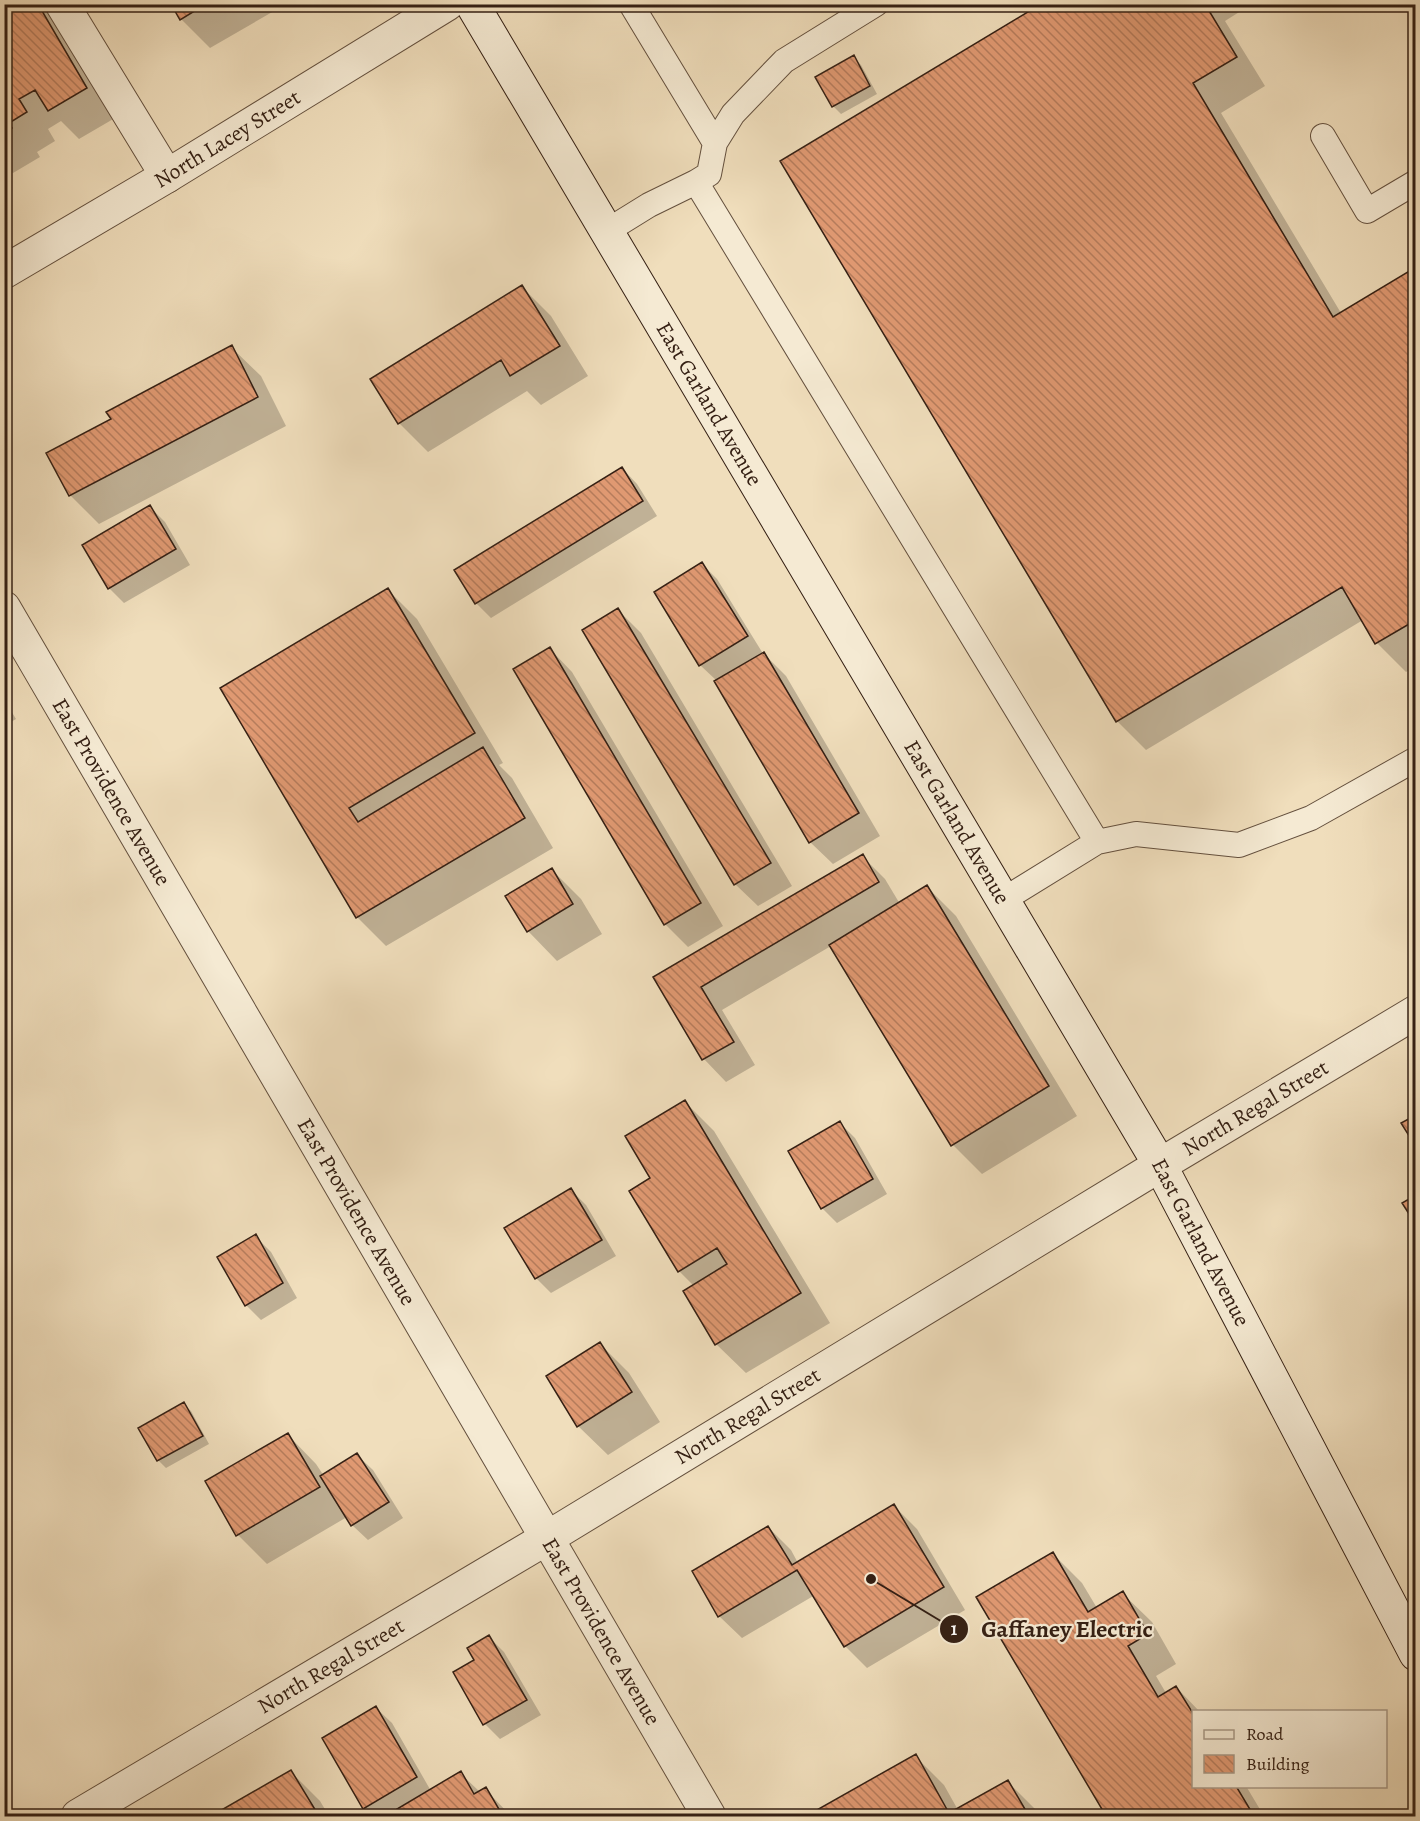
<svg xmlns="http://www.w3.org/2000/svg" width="1420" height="1821" viewBox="0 0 1420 1821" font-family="Alegreya,serif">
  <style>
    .shadow { fill: #0003 }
    .building { fill: url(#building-back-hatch); stroke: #352014; stroke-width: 1.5 }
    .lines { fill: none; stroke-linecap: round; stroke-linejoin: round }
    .lane-casing { stroke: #64503e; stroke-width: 26 }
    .street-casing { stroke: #64503e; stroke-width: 35 }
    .secondary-casing { stroke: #352014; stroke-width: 35 }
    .lane { stroke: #f5ead3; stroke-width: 24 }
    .street { stroke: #f5ead3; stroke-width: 33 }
    .secondary { stroke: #f5ead3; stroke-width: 33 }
    .labels { text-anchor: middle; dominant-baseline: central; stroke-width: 4.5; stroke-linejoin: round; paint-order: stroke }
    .street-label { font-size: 22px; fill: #352014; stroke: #f5ead3 }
    .leader { fill: none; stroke: #352014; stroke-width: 2 }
    .callout-dot { fill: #352014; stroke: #f5ead3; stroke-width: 2 }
    .mark-label { font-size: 18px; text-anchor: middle; font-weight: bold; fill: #fff }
    .callout-label { font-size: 24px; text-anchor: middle; font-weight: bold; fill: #352014; stroke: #f5ead3; stroke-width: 4.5; stroke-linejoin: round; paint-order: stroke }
  </style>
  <defs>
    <pattern id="building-back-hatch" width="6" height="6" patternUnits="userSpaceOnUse" patternTransform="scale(1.5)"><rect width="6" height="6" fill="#e09972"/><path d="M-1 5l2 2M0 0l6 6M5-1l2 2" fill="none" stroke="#b67c5c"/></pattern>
  </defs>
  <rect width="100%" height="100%" fill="#f0debc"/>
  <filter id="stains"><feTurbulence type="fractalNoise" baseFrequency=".00333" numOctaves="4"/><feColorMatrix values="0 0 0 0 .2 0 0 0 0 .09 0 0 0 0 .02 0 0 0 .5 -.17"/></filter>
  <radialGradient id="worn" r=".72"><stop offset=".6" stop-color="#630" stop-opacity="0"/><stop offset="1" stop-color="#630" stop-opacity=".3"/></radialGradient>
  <path class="shadow" d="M 42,4 L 58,20 L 115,118 L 79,139 L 61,121 L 48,129 L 55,141 L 37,152 L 40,157 L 13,173 L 4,164 L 4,5 Z
    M 172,4 L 270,4 L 274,11 L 210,48 L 181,19 Z
    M 1044,4 L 1252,4 L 1225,21 L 1265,86 L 1221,113 L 1341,313 L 1416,269 L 1416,666 L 1406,672 L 1377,643 L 1363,620 L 1146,750 L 1117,721 Z
    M 853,57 L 861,65 L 877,94 L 841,114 L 833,106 L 817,77 Z
    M 522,287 L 551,316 L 588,376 L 541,405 L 527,391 L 428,452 L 399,423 Z
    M 231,347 L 261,376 L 286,426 L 99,524 L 70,495 L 113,419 Z
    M 622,468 L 637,484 L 657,516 L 491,618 L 476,603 Z
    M 150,507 L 165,522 L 190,565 L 124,603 L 109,588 Z
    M 702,564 L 717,579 L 762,652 L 786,676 L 880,836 L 833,864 L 810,842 L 717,681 L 700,665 Z
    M 388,590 L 417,619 L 503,763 L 499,765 L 512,778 L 553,848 L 386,946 L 357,917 L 222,688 Z
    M 618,610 L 641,633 L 792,886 L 758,906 L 735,884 Z
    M 550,649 L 572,672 L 723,926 L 688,947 L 665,924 Z
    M 4,699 L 16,719 L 4,726 Z
    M 862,856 L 885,879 L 900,904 L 927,887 L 956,916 L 1077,1116 L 982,1174 L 953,1145 L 831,946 L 722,1010 L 755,1065 L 726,1082 L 704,1059 L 655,978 Z
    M 552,870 L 581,899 L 602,934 L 557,961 L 528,931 Z
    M 685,1102 L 714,1131 L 830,1323 L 746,1373 L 716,1344 L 685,1291 L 694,1286 L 679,1271 L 652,1179 Z
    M 840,1123 L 855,1138 L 887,1194 L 837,1223 L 822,1208 Z
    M 571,1190 L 586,1205 L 616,1256 L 551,1293 L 536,1278 Z
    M 255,1236 L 271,1252 L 297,1298 L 261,1320 L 246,1305 Z
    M 600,1344 L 629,1373 L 660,1422 L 608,1455 L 578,1426 Z
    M 183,1404 L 191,1411 L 209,1444 L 166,1468 L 159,1461 L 140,1428 Z
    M 287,1434 L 316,1464 L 324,1476 L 357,1455 L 373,1470 L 403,1518 L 368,1540 L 352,1525 L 347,1517 L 267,1564 L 238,1535 Z
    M 894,1506 L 917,1529 L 965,1610 L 867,1668 L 845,1646 L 815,1595 L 742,1638 L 719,1616 L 768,1527 L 791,1550 L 798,1563 Z
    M 1053,1554 L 1082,1583 L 1097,1608 L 1122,1593 L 1152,1622 L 1176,1664 L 1156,1676 L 1166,1693 L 1176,1687 L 1200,1712 L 1194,1712 L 1194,1786 L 1246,1786 L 1264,1816 L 1108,1816 L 979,1598 Z
    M 489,1637 L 504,1652 L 541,1715 L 500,1739 L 485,1724 L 455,1673 L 476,1660 Z
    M 376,1708 L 392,1723 L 431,1791 L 460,1773 L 480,1792 L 485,1789 L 511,1816 L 403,1816 L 400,1811 L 391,1816 L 373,1816 L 364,1808 Z
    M 915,1756 L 944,1785 L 958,1810 L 1008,1782 L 1037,1811 L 1040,1816 L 820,1816 L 817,1812 Z
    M 290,1771 L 320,1801 L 329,1816 L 214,1816 Z"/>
  <path class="building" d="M 4,4 L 38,4 L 87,88 L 48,111 L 35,90 L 19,99 L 27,112 L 9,123 L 12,128 L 4,132 Z
    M 171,4 L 206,4 L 180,20 Z
    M 1041,4 L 1205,4 L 1237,57 L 1193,83 L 1333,317 L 1416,267 L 1416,620 L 1375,644 L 1342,587 L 1116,722 L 780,161 Z
    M 854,55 L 870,86 L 832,107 L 815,77 Z
    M 522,285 L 560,346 L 510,376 L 501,360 L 398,424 L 370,379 Z
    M 232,345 L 258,397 L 69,496 L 46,453 L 111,419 L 106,412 Z
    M 622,467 L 643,501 L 475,604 L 454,570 Z
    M 150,505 L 176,549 L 108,589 L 82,545 Z
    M 702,562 L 748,636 L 699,666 L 654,592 Z
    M 388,588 L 475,733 L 349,808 L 358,822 L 483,747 L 525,818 L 356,918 L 220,688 Z
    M 618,608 L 771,863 L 734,885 L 582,630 Z
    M 550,647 L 701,903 L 664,925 L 513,669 Z
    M 764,652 L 859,813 L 809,843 L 714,681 Z
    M 863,854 L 879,882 L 701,987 L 734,1042 L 702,1060 L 653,977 Z
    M 552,868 L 573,904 L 527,932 L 505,896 Z
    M 927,885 L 1049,1086 L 951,1146 L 829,945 Z
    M 685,1100 L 801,1293 L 715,1345 L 683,1291 L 727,1264 L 717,1248 L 678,1272 L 629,1191 L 650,1178 L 625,1136 Z
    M 1416,1115 L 1416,1147 L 1401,1123 Z
    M 840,1121 L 873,1179 L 821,1209 L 788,1151 Z
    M 571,1188 L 602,1240 L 535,1279 L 504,1228 Z
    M 1416,1195 L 1416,1225 L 1402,1203 Z
    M 256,1234 L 283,1283 L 245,1306 L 217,1257 Z
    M 600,1342 L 632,1392 L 577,1427 L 546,1376 Z
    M 184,1402 L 203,1436 L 157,1461 L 138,1428 Z
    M 288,1433 L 320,1487 L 236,1536 L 205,1481 Z
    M 357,1453 L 389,1502 L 351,1526 L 320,1476 Z
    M 894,1504 L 944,1587 L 844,1647 L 797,1570 L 718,1617 L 692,1571 L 768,1526 L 792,1565 Z
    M 1053,1552 L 1088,1612 L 1123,1591 L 1148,1634 L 1128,1646 L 1158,1697 L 1176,1686 L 1194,1715 L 1194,1786 L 1236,1786 L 1254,1816 L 1106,1816 L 976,1597 Z
    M 489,1635 L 527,1700 L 483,1725 L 453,1672 L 474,1660 L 467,1648 Z
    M 376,1706 L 417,1777 L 363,1809 L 322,1738 Z
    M 916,1754 L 949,1813 L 1008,1780 L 1029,1816 L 818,1816 L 815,1811 Z
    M 291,1770 L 319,1816 L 211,1816 Z
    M 461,1771 L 474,1794 L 486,1787 L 503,1816 L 401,1816 L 397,1809 Z"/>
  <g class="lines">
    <defs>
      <path id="lane" d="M 631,4 L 715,143
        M 1323,136 L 1367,211 L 1416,182
        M 696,182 L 709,174 L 715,143 L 733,114 L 784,61 L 876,4
        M 607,231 L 649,205 L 696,182 L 1097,842 L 1003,900
        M 1097,842 L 1136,834 L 1239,845 L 1311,818 L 1416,759"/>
      <g id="street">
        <path d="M 62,4 L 167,176"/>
        <path id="s1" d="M 4,272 L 167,176 L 447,4"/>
        <path id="s2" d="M 4,608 L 709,1816"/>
        <path id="s3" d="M 78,1816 L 547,1538 L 1160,1165 L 1416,1012"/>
      </g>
      <g id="secondary">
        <path id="s4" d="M 472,4 L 1160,1165 L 1416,1654"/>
      </g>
    </defs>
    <use href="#lane" class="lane-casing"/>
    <use href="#street" class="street-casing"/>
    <use href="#secondary" class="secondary-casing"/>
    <use href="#lane" class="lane"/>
    <use href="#street" class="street"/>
    <use href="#secondary" class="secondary"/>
  </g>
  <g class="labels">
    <g class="street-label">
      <text stroke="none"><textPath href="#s1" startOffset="260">North Lacey Street</textPath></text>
      <text stroke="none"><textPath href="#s4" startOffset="465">East Garland Avenue</textPath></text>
      <text stroke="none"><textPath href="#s2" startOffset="213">East Providence Avenue</textPath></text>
      <text stroke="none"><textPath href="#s4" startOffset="951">East Garland Avenue</textPath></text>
      <text stroke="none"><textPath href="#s3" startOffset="1374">North Regal Street</textPath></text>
      <text stroke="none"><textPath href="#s2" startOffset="699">East Providence Avenue</textPath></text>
      <text stroke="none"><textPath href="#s4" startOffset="1437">East Garland Avenue</textPath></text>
      <text stroke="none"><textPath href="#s3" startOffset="780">North Regal Street</textPath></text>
      <text stroke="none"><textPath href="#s2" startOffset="1185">East Providence Avenue</textPath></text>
      <text stroke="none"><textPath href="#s3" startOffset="294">North Regal Street</textPath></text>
    </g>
  </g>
  <path class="leader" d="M871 1579L954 1629"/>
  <g class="callout-dot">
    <circle cx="871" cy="1579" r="6"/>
    <circle cx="954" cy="1629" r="15"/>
  </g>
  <g class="mark-label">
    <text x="954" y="1635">1</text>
  </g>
  <g class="callout-label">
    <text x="1067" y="1637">Gaffaney Electric</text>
  </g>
  <rect width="1420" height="1821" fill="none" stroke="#f0debc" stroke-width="24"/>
  <rect x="6" y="6" width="1408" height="1809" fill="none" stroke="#352014" stroke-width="3"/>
  <rect x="12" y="12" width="1396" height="1797" fill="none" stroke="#352014" stroke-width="1.5"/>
  <rect x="1192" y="1710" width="195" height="78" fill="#f5ead3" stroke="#a89987" stroke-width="1.5"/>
  <rect x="1204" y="1730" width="30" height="9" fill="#f5ead3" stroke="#a89987" stroke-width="1.5"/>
  <text x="1246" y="1740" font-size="18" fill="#352014">Road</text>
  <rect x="1204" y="1755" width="30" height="18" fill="url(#building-back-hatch)" stroke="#a89987" stroke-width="1.5"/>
  <text x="1246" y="1770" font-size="18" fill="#352014">Building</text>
  <rect width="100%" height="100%" filter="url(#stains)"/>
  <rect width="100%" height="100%" fill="url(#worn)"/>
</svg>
